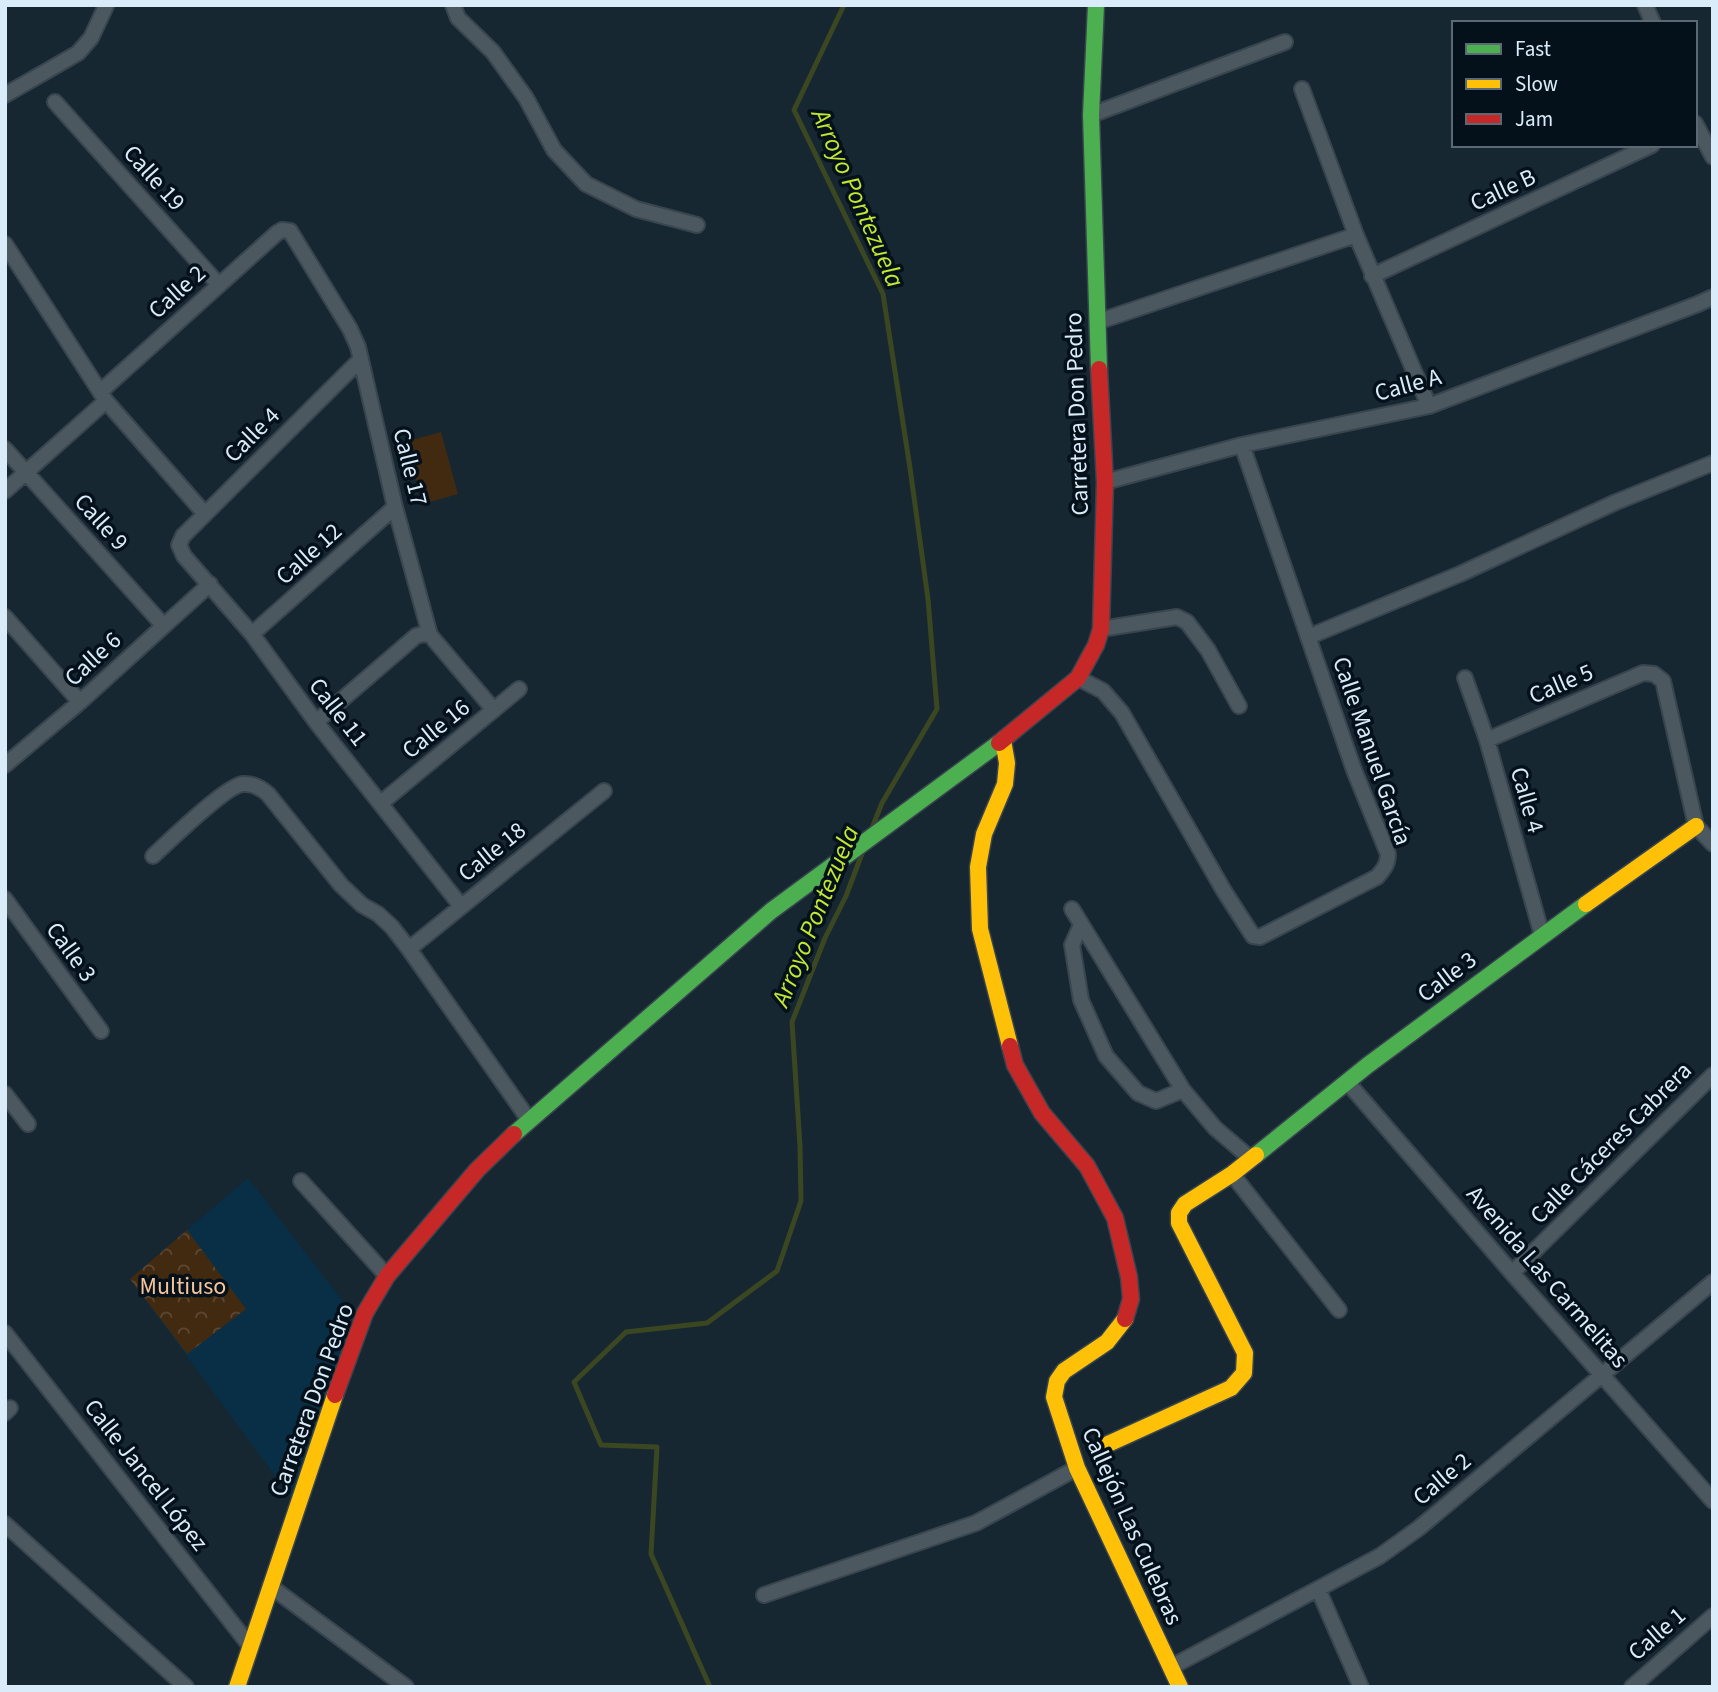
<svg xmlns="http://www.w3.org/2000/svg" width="1718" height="1692" viewBox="0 0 1718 1692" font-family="'Source Sans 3',sans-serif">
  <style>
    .built { fill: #082f46 }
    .forest { fill: url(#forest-crowns) }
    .pitch { fill: #422a11 }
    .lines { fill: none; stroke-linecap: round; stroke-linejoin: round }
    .stream { stroke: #3b4721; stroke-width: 5 }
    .street-casing { stroke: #38444e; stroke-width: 18 }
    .fast-casing { stroke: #38444e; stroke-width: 19 }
    .slow-casing { stroke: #38444e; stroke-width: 19 }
    .jam-casing { stroke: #38444e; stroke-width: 19 }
    .street { stroke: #4c5860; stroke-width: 14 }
    .fast { stroke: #4caf50; stroke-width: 16 }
    .slow { stroke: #ffc107; stroke-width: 16 }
    .jam { stroke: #c62828; stroke-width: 16 }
    .labels { text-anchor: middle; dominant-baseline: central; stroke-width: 7; stroke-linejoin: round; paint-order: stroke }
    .street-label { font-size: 24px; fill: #daecf9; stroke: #05111a }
    .park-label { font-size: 24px; fill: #f7c59b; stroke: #05111a }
    .water-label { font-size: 26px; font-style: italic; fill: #c2e82f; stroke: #05111a }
  </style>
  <defs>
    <pattern id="forest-crowns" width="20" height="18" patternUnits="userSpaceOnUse" patternTransform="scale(1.75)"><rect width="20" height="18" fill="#422a11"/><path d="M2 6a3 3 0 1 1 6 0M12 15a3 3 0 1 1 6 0" fill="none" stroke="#5d4934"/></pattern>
  </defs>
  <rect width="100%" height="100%" fill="#162732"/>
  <path class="built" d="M 248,1178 L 358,1321 L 295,1503 L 130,1279 Z"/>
  <path class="forest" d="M 187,1230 L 246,1309 L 187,1354 L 130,1279 Z"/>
  <path class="pitch" d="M 441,432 L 458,494 L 423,504 L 405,442 Z"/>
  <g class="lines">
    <path class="stream" d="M 844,5 L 794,110 L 883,294 L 910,468 L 928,599 L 937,709 L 882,803 L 872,828
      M 710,1687 L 651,1554 L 657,1447 L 601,1445 L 574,1382 L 626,1332 L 707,1323 L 777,1271 L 801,1201 L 800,1146 L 792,1022 L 825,938 L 846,896 L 863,851"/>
    <defs>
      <path id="street" d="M 453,5 L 458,18 L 493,52 L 526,98 L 554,150 L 586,184 L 636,209 L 697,225
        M 1645,5 L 1653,23
        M 1302,89 L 1356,235 L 1429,406
        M 5,95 L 78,53 L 91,38 L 106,6
        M 55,102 L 219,285
        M 1091,115 L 1285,42
        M 1695,123 L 1713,157
        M 5,244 L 106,401 L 205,514
        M 1372,276 L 1652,145
        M 1097,322 L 1356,235
        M 361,359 L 183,536 L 179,545 L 184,556 L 252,634 L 316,722 L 461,906
        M 100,392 L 277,233 L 282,230 L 290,231 L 350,329 L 358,347 L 395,507 L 430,635 L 494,710
        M 5,449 L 163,625
        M 1105,482 L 1242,445 L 1429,406 L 1698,304 L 1713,297
        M 5,491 L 106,401
        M 5,617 L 80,702
        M 1101,629 L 1177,617 L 1187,622 L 1208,650 L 1239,706
        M 252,634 L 395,507
        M 1308,637 L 1460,574 L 1616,502 L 1713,463
        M 1078,678 L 1103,691 L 1122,713 L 1224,891 L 1253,936 L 1260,937 L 1377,877 C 1384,869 1388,864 1388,854 L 1354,770 L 1242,445
        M 1465,678 L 1487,740 L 1542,935
        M 316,722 L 416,636 L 423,634 L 430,635
        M 1487,740 L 1643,673 L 1654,674 L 1663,681 L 1696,826 L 1713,844
        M 5,765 L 80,702 L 210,584
        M 381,803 L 519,689
        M 153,856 C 168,842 227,785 243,784 C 253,783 261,788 268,794 L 341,885 L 362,905 L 378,914 L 392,927 L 409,949 L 529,1120
        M 5,899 L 101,1031
        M 1072,909 L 1183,1090 L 1215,1128 L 1250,1158
        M 1081,925 L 1072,945 L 1081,1000 L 1106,1056 L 1138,1093 L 1156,1101 L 1183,1090
        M 409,949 L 604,791
        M 1348,1083 L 1512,1273 L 1713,1501
        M 5,1094 L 28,1124
        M 1232,1174 L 1339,1310
        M 301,1181 L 387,1276
        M 1512,1273 L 1713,1075
        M 5,1333 L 250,1646
        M 5,1413 L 10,1408
        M 5,1524 L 186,1687
        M 270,1586 L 406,1687
        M 1318,1589 L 1361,1687
        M 764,1595 L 976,1523 L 1077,1468
        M 1171,1667 L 1380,1556 L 1419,1528 L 1713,1282
        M 1632,1687 L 1713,1616"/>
      <path id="fast" d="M 1096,5 L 1091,115 L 1099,369
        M 514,1134 L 771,911 L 999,743
        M 1256,1155 L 1368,1065 L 1586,904"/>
      <path id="slow" d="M 1003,740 L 1007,763 L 1005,784 L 984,834 L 978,867 L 980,929 L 1010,1046
        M 1586,904 L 1696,826
        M 1125,1319 L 1107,1342 L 1064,1371 L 1057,1381 L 1054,1397 L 1077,1468 L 1180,1687
        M 1108,1444 L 1231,1388 L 1244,1373 L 1245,1353 L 1179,1223 L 1179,1213 L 1185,1204 L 1232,1174 L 1256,1155
        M 237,1687 L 335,1395"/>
      <path id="jam" d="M 999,743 L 1078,678 L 1096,645 L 1101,629 L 1105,482 L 1099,369
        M 1010,1046 L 1015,1065 L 1042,1113 L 1087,1166 L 1115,1218 L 1129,1277 L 1131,1299 L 1125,1319
        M 335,1395 L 365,1313 L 387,1276 L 477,1170 L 514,1134"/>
    </defs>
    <use href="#street" class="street-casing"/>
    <use href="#fast" class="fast-casing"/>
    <use href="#slow" class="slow-casing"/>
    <use href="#jam" class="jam-casing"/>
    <use href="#street" class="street"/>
    <use href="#fast" class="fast"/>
    <use href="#slow" class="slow"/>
    <use href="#jam" class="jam"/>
  </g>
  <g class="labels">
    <g class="street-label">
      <text transform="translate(154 178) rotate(48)">Calle 19</text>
      <text transform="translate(1503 190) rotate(-25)">Calle B</text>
      <text transform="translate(177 292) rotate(-42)">Calle 2</text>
      <text transform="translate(1408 385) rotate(-15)">Calle A</text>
      <text transform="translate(1077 414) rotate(-92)">Carretera Don Pedro</text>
      <text transform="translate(252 435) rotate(-45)">Calle 4</text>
      <text transform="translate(410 467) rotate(76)">Calle 17</text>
      <text transform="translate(101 522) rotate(48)">Calle 9</text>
      <text transform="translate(309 554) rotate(-42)">Calle 12</text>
      <text transform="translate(93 659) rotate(-43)">Calle 6</text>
      <text transform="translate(1561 684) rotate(-23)">Calle 5</text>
      <text transform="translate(338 712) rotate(52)">Calle 11</text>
      <text transform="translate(436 729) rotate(-39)">Calle 16</text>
      <text transform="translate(1372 751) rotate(71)">Calle Manuel García</text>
      <text transform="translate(1527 800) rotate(74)">Calle 4</text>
      <text transform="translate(492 852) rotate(-39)">Calle 18</text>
      <text transform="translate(71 952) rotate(54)">Calle 3</text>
      <text transform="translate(1447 977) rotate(-37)">Calle 3</text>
      <text transform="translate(1611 1143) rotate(-45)">Calle Cáceres Cabrera</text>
      <text transform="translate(1547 1277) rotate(49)">Avenida Las Carmelitas</text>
      <text transform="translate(312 1400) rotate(-70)">Carretera Don Pedro</text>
      <text transform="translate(146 1475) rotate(52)">Calle Jancel López</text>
      <text transform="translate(1442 1479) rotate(-40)">Calle 2</text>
      <text transform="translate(1132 1526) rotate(66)">Callejón Las Culebras</text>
      <text transform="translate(1657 1634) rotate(-41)">Calle 1</text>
    </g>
    <g class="park-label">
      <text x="183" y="1286">Multiuso</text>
    </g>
    <g class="water-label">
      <text transform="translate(858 198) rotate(66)">Arroyo Pontezuela</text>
      <text transform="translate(815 916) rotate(-68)">Arroyo Pontezuela</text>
    </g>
  </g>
  <rect width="1718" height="1692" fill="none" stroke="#daecf9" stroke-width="14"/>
  <rect x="1452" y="21" width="245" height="126" fill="#05111a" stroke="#5a6973" stroke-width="2"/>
  <rect x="1466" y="44" width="35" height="10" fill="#4caf50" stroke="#5a6973" stroke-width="2"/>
  <text x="1515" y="56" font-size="21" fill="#daecf9">Fast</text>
  <rect x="1466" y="79" width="35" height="10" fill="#ffc107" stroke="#5a6973" stroke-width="2"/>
  <text x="1515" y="91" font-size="21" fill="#daecf9">Slow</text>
  <rect x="1466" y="114" width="35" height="10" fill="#c62828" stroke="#5a6973" stroke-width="2"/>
  <text x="1515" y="126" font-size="21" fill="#daecf9">Jam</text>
</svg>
